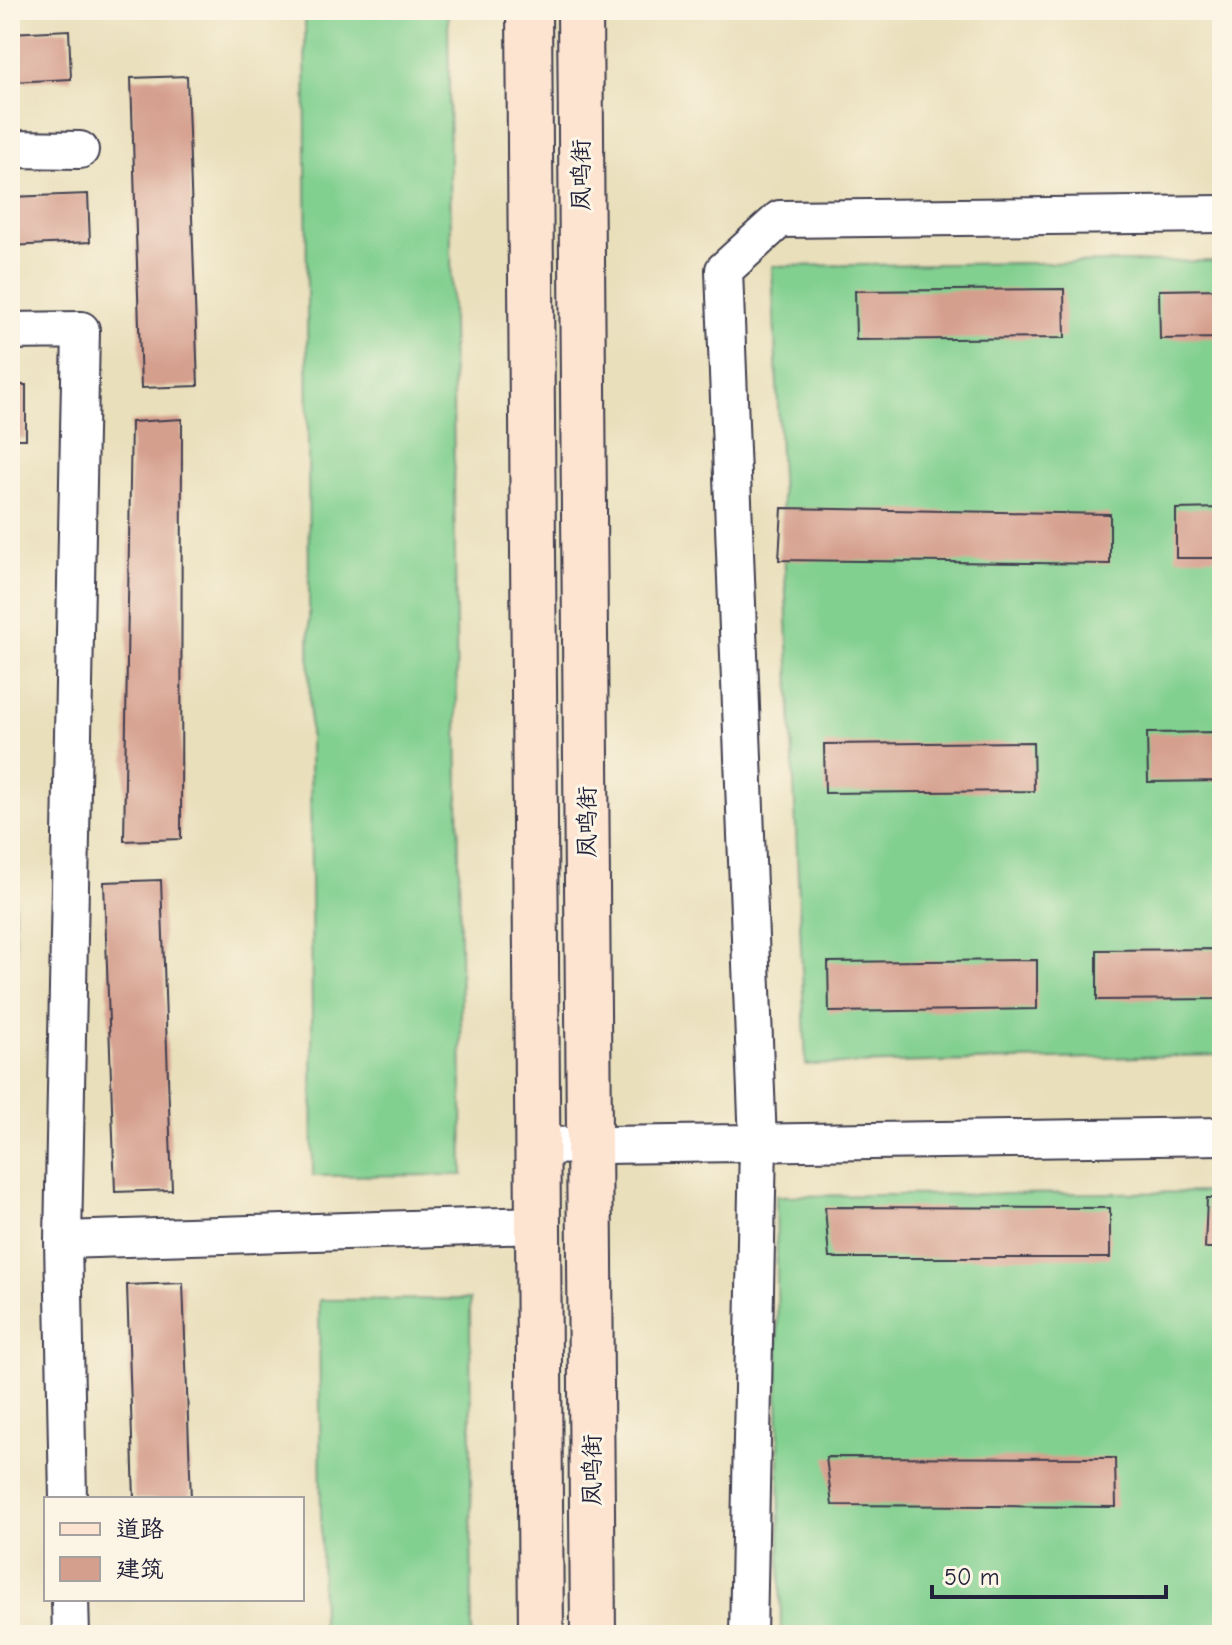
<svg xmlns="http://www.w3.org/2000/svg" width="1232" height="1645" viewBox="0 0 1232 1645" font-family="'Comic Neue','LXGW WenKai TC',sans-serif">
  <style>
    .garden { fill: #82d090; stroke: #527966; stroke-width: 2 }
    .building { fill: #d59f8e }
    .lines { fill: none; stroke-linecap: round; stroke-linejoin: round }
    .minor-casing { stroke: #403e4e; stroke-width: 40 }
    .secondary-casing { stroke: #403e4e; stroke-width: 48 }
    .minor { stroke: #fff; stroke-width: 36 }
    .secondary { stroke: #fde4d1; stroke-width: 44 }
    .labels { text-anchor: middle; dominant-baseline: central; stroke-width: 6; stroke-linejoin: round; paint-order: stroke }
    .street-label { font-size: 24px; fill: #22223b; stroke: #fcf5e5 }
  </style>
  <rect width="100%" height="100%" fill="#fcf5e5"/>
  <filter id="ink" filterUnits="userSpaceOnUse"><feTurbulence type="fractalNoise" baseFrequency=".0125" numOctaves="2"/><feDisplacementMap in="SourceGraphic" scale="16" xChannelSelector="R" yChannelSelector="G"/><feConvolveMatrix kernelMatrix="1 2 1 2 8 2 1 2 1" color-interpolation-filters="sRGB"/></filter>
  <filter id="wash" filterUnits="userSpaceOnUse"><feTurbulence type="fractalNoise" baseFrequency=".006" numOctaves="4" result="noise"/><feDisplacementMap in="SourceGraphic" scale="32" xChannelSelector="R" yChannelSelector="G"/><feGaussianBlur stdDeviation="1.8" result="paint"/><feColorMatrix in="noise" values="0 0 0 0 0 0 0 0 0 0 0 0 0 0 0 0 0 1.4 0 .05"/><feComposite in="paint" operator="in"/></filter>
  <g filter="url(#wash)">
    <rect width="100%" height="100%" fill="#e9dfbb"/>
    <path class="garden" d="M 305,10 L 448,10 L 463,1175 L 313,1176 Z
      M 1222,261 L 1222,1055 L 806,1065 L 772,266 Z
      M 10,882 L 14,882 L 17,1013 L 10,1013 Z
      M 1222,1192 L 1222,1635 L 781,1635 L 776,1196 Z
      M 470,1299 L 472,1635 L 322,1635 L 319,1300 Z"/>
    <g id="blocks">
      <path class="building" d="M 69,30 L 71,79 L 10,82 L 10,33 Z
        M 187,76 L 198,386 L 141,388 L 131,78 Z
        M 88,194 L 90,242 L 10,246 L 10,197 Z
        M 1064,289 L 1065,338 L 856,340 L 855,291 Z
        M 1222,289 L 1222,338 L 1160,339 L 1159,290 Z
        M 10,385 L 26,385 L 26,439 L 10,439 Z
        M 182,419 L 181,839 L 124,841 L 131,422 Z
        M 782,508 L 1110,514 L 1110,564 L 779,560 Z
        M 1222,508 L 1222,558 L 1176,558 L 1176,509 Z
        M 10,600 L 17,600 L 16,653 L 10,653 Z
        M 1222,732 L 1222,781 L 1148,782 L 1147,733 Z
        M 1033,742 L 1034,791 L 825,793 L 824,744 Z
        M 10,805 L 15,805 L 15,858 L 10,858 Z
        M 161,880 L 172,1190 L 115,1192 L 104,882 Z
        M 1222,949 L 1222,999 L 1097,1000 L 1097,950 Z
        M 1037,960 L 1037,1009 L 829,1012 L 828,962 Z
        M 1207,1198 L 1222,1198 L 1222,1248 L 1205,1248 Z
        M 825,1207 L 1110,1208 L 1110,1258 L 829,1258 Z
        M 183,1283 L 191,1499 L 134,1499 L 127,1285 Z
        M 826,1457 L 1115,1458 L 1116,1507 L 832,1505 Z"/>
    </g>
  </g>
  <g filter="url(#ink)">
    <use href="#blocks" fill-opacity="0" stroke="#403e4e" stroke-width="2"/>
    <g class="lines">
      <defs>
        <path id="minor" d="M 10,149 L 80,150
          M 10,331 L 81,330 L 63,1240
          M 538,1146 L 1222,1136
          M 68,1499 L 63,1240 L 538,1225
          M 70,1599 L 71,1635
          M 748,1635 L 758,1143 L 724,270 L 780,219 L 1222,214"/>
        <path id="secondary" d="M 529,10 L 541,1635
          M 580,10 L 593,1635"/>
      </defs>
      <use href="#minor" class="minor-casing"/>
      <use href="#secondary" class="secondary-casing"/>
      <use href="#minor" class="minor"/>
      <use href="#secondary" class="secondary"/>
    </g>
  </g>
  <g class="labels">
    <g class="street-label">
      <text transform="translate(581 175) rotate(-90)">凤鸣街</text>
      <text transform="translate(587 822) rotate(-90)">凤鸣街</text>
      <text transform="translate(592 1470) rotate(-90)">凤鸣街</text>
    </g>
  </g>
  <rect width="1232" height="1645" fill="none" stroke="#fcf5e5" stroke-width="40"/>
  <rect x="44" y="1497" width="260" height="104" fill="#fcf5e5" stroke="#a5a1a1" stroke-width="2"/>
  <rect x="60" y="1523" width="40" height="12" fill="#fde4d1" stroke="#a5a1a1" stroke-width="2"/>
  <text x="116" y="1537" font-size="24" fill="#22223b">道路</text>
  <rect x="60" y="1557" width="40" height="24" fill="#d59f8e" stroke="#a5a1a1" stroke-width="2"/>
  <text x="116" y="1577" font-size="24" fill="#22223b">建筑</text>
  <path d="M932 1585v12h234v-12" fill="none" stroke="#22223b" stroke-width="4"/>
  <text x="944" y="1585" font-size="24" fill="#22223b" stroke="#fcf5e5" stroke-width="6" paint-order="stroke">50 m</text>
</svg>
